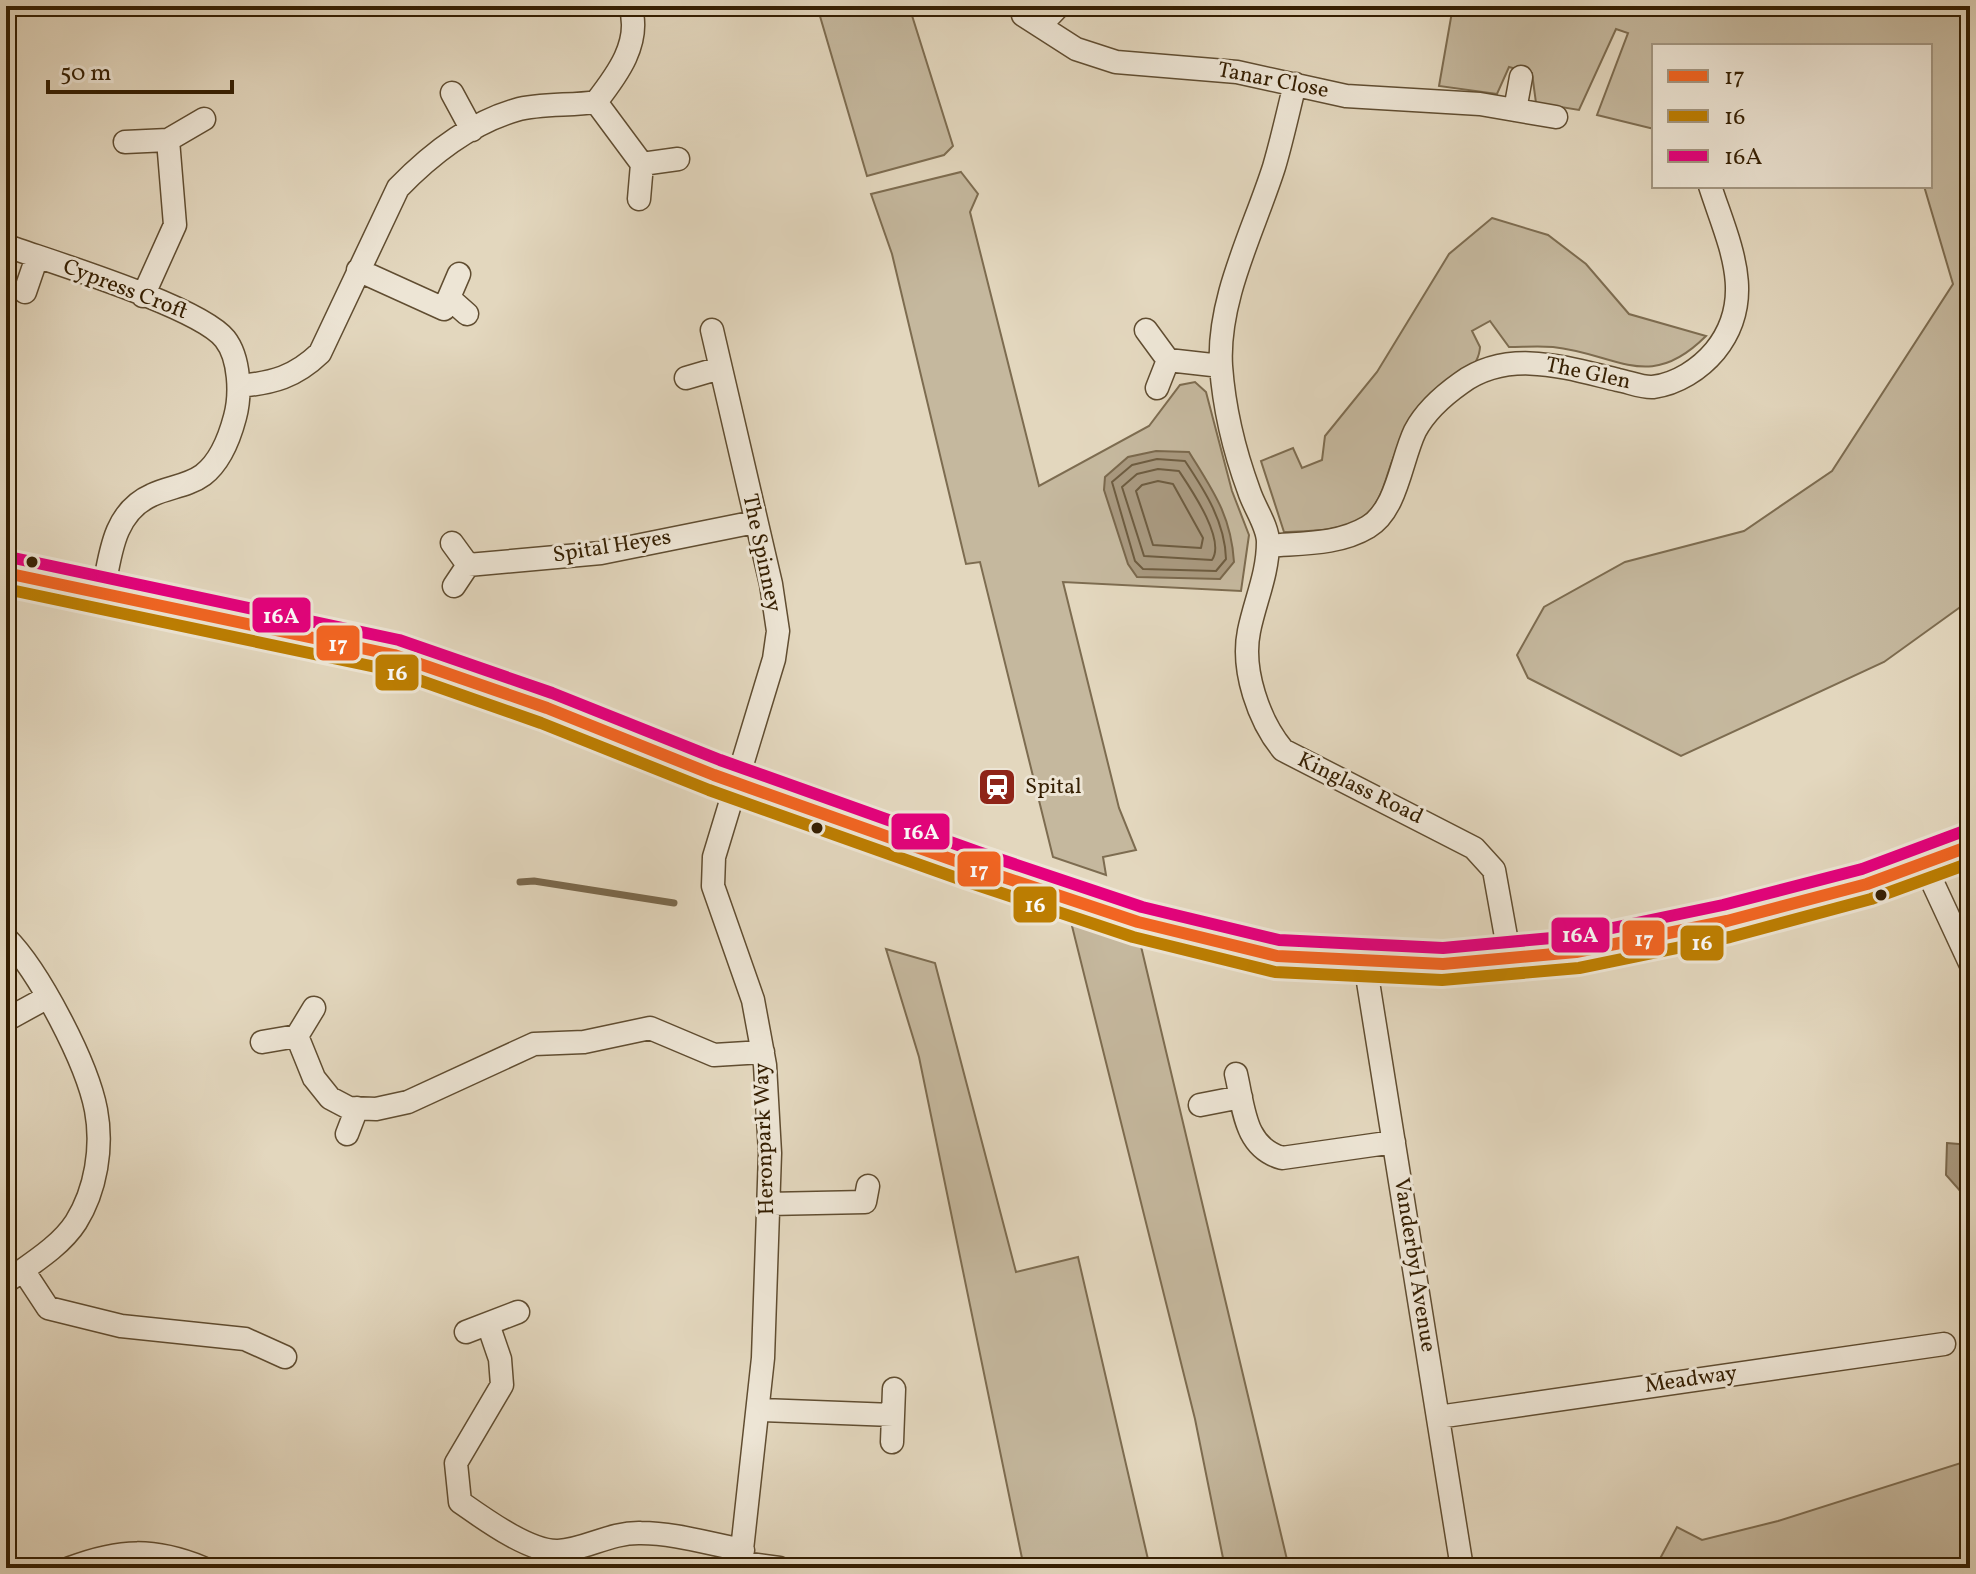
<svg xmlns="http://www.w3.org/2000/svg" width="1976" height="1574" viewBox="0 0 1976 1574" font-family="Vollkorn,serif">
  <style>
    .green { fill: #c5b89e; stroke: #7d6c50; stroke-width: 2 }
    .water { fill: #a8987e; stroke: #7a684c; stroke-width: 2 }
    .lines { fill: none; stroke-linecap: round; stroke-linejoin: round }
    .shore { stroke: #6e5c40; stroke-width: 2 }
    .stream { stroke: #7a684c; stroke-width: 7 }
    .street-casing { stroke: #604d31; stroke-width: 25 }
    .secondary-casing { stroke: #351f02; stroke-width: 33 }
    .street { stroke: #ede5d5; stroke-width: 22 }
    .secondary { stroke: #ede5d5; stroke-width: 30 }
    .bus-1-casing { stroke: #ede5d5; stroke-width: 18 }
    .bus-2-casing { stroke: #ede5d5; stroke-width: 18 }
    .bus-3-casing { stroke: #ede5d5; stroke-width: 18 }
    .bus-1 { stroke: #f26522; stroke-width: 12 }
    .bus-2 { stroke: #bd7e01; stroke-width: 12 }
    .bus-3 { stroke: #e5007d; stroke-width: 12 }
    .bus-dot { fill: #351f02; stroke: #ede5d5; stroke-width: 3 }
    .labels { text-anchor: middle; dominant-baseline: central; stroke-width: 6; stroke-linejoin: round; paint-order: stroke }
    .street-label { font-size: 22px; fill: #351f02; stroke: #ede5d5 }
    .poi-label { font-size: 22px; fill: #351f02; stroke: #ede5d5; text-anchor: start }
    .line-badge { stroke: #ede5d5; stroke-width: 3 }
    .badge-label { font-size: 22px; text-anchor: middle; font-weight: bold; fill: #fff }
  </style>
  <rect width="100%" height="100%" fill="#e3d7be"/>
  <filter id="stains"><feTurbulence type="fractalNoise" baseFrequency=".0025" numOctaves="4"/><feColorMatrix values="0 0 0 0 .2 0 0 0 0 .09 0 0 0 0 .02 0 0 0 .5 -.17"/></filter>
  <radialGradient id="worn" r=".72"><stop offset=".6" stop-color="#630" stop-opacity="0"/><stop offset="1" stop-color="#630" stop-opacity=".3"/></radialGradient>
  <path class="green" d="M 817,6 L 909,6 L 953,146 L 944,155 L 867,176 Z
    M 1453,6 L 1970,6 L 1970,600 L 1884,662 L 1681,756 L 1528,678 L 1517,655 L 1544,607 L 1625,562 L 1744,531 L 1832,471 L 1953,284 L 1924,186 L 1930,186 L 1930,46 L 1654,46 L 1654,129 L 1597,115 L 1628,33 L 1616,29 L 1579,110 L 1536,103 L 1532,73 L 1509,67 L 1497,94 L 1439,86 Z
    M 961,172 L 978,194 L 970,212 L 1039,486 L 1149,426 L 1180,385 L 1195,382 L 1206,392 L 1232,491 L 1249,535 L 1241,591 L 1063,582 L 1119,808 L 1136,850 L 1103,857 L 1106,875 L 1053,857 L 980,562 L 966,564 L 892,254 L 871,194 Z
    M 1492,218 L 1548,235 L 1586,264 L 1629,314 L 1706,336 C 1649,393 1618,354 1553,347 C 1538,346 1523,347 1509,347 L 1490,321 L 1472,331 L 1480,347 C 1479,379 1420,413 1402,440 C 1386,463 1387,500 1363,517 C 1342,532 1309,531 1284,532 L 1261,461 L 1293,448 L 1302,468 L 1322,460 L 1325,436 L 1377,372 L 1449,254 Z
    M 1071,922 L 1140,942 L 1289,1568 L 1225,1568 L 1195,1419 Z
    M 886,949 L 935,963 L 1016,1272 L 1078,1257 L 1150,1568 L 1024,1568 L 919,1057 Z
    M 1967,1461 L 1970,1568 L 1655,1568 L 1677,1527 L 1702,1540 L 1778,1521 Z"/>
  <path class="water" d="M 1156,451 L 1189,452 C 1213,491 1231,515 1234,562 L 1220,579 L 1137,577 L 1128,564 L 1104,490 L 1105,477 L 1128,457 Z
    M 1947,1143 L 1970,1145 L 1970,1202 L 1946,1175 Z"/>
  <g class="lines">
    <path class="shore" d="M 1157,459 L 1185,461 C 1205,491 1225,522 1226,559 L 1216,571 L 1143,569 L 1135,561 L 1112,482 L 1132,465 Z
      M 1158,469 L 1179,471 C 1191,489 1226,540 1212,560 L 1144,556 L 1122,487 L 1137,474 Z
      M 1158,481 L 1173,484 L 1203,538 L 1201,548 L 1153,545 L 1136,491 L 1142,485 Z"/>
    <path class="stream" d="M 520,882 L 534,881 L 674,903"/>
    <defs>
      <path id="street" d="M 1023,15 L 1076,49 L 1116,62 L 1237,72 L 1346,96 L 1480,104 L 1556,117
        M 1040,26 L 1059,6
        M 1295,84 C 1288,112 1282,140 1274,167 C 1254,230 1217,299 1221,366 C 1224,407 1235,453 1249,491 C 1254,507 1268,526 1268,542 C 1268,574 1255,601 1249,631 C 1241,670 1259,721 1283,750 L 1474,848 L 1494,870 L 1510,959
        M 452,93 L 472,130
        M 596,102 L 642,164 L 639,199
        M 1515,110 L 1521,77
        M 125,142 L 168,140 L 204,119
        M 642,164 L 678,159
        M 7,246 C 52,262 200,307 225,339 C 240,358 241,395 235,417 C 230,436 220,462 203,475 C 188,486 169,487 152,495 C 113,512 110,556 103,593
        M 358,270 L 444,309 L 459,274
        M 25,292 L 37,257
        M 143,296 L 175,225 L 168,140
        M 449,298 L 467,314
        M 712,330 L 771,584 L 778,631 L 774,659 L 714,857 L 713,886 L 753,1000 L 765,1065 L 770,1153 L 763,1358 L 740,1568
        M 1146,330 L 1168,360 L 1157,388
        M 1168,360 L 1221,366
        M 686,378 L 720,368
        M 239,386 C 273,383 295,377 320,353 L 398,188 C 430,155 471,123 516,110 C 540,103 571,106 596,102 C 617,75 642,42 630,6
        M 452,543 L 468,565 L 454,586
        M 1268,546 C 1301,543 1338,545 1368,527 C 1397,510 1401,460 1415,431 C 1425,412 1444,395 1461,383 C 1509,348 1567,368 1618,380 C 1629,382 1643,388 1653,387 C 1677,384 1700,369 1715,351 C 1758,298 1728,242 1710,186
        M 468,565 L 601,553 L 755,522
        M 1924,864 L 1970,963
        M 6,938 C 39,971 87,1063 96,1110 C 103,1147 96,1190 76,1222 C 60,1247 29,1265 6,1282
        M 1365,963 L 1462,1568
        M 6,1020 L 48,997
        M 297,1036 L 314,1078 L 330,1098 L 349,1108 L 376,1109 L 408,1102 L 534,1044 L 584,1042 L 650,1028 L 714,1055 L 763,1052
        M 262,1042 L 297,1036 L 314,1008
        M 1236,1074 C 1244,1108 1244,1147 1282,1158 L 1394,1142
        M 1200,1105 L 1241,1097
        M 347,1134 L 357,1108
        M 768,1204 L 865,1202 L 868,1186
        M 23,1270 L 48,1308 L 121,1326 L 245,1339 L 285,1357
        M 488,1324 L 500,1359 L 502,1385 L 456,1463 L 460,1502 C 483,1518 529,1552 558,1551 C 585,1550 610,1532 641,1533 C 674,1533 710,1544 743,1550
        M 466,1332 L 518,1312
        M 759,1410 L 893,1415
        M 1438,1417 L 1944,1344
        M 892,1442 L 894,1389
        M 742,1563 L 779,1568
        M 70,1568 C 120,1549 154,1548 203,1568"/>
      <path id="secondary" d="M 6,573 L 394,655 L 547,708 L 714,775 L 973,867 L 1138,922 L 1277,956 L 1443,964 L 1576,952 L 1727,921 L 1867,884 L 1970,846"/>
    </defs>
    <use href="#street" class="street-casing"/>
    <use href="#secondary" class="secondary-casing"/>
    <use href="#street" class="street"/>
    <use href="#secondary" class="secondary"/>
    <defs>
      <path id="bus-1" d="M 6,573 L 394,655 L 547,708 L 714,775 L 973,867 L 1138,922 L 1277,956 L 1443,964 L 1576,952 L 1727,921 L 1867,884 L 1970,846"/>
      <path id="bus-2" d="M 6,589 L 390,670 L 541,723 L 709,790 L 968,882 L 1133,937 L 1275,972 L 1442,980 L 1579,968 L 1730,937 L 1871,899 L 1970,863"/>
      <path id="bus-3" d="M 9,557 L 399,640 L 552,693 L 720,760 L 978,852 L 1142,907 L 1279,940 L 1443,948 L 1574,936 L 1723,905 L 1862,869 L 1964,831"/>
    </defs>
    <use href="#bus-1" class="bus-1-casing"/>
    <use href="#bus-2" class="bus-2-casing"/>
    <use href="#bus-3" class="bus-3-casing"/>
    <use href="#bus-1" class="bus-1"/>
    <use href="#bus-2" class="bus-2"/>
    <use href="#bus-3" class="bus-3"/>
  </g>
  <defs>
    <symbol id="station-square" viewBox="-11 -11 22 22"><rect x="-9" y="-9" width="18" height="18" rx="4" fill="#8f2418" stroke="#ede5d5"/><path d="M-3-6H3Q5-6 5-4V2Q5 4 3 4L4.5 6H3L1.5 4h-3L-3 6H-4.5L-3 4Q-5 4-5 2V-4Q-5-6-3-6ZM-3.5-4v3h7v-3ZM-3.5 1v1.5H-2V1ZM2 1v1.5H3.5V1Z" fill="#fff"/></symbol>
  </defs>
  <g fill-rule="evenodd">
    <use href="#station-square" x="975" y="765" width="44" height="44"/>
  </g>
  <g class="bus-dot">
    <circle cx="32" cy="562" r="7"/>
    <circle cx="817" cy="828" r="7"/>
    <circle cx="1881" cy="895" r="7"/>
  </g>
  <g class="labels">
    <g class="street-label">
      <text transform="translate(1273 81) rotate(11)">Tanar Close</text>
      <text transform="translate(125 290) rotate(21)">Cypress Croft</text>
      <text transform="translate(1588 374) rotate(12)">The Glen</text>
      <text transform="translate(612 547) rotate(-9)">Spital Heyes</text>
      <text transform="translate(761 553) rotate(78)">The Spinney</text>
      <text transform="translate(1360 789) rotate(26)">Kinglass Road</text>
      <text transform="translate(765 1139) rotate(-92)">Heronpark Way</text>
      <text transform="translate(1414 1265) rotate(81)">Vanderbyl Avenue</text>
      <text transform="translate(1691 1380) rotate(-8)">Meadway</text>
    </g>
    <g class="poi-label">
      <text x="1025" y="787">Spital</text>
    </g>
  </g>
  <g class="line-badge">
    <rect x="251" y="596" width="61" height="38" rx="8" fill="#e5007d"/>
    <rect x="315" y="624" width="46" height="38" rx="8" fill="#f26522"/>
    <rect x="374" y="653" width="46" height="39" rx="8" fill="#bd7e01"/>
    <rect x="890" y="812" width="61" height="39" rx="8" fill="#e5007d"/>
    <rect x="956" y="850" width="46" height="38" rx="8" fill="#f26522"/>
    <rect x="1012" y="885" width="46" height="39" rx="8" fill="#bd7e01"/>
    <rect x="1550" y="916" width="61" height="38" rx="8" fill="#e5007d"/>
    <rect x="1621" y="919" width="45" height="38" rx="8" fill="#f26522"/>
    <rect x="1679" y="924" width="46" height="38" rx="8" fill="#bd7e01"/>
  </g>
  <g class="badge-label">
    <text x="281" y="623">16A</text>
    <text x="338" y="651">17</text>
    <text x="397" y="680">16</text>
    <text x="921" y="839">16A</text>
    <text x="979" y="877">17</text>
    <text x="1035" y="912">16</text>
    <text x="1580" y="942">16A</text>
    <text x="1644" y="946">17</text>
    <text x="1702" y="950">16</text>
  </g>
  <rect width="1976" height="1574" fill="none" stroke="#e3d7be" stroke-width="32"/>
  <rect x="8" y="8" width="1960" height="1558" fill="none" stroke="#351f02" stroke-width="4"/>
  <rect x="16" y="16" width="1944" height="1542" fill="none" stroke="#351f02" stroke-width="2"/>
  <rect x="1652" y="44" width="280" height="144" fill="#ede5d5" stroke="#a39681" stroke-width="2"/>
  <rect x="1668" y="70" width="40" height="12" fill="#f26522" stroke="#a39681" stroke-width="2"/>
  <text x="1724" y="84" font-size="24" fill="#351f02">17</text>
  <rect x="1668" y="110" width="40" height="12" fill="#bd7e01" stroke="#a39681" stroke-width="2"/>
  <text x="1724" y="124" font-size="24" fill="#351f02">16</text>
  <rect x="1668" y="150" width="40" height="12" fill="#e5007d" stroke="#a39681" stroke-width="2"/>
  <text x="1724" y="164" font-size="24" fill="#351f02">16A</text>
  <path d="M48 80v12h184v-12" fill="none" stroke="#351f02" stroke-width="4"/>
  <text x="60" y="80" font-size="24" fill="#351f02" stroke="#ede5d5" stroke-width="6" paint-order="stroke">50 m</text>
  <rect width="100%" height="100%" filter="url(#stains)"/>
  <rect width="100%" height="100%" fill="url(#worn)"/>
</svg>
